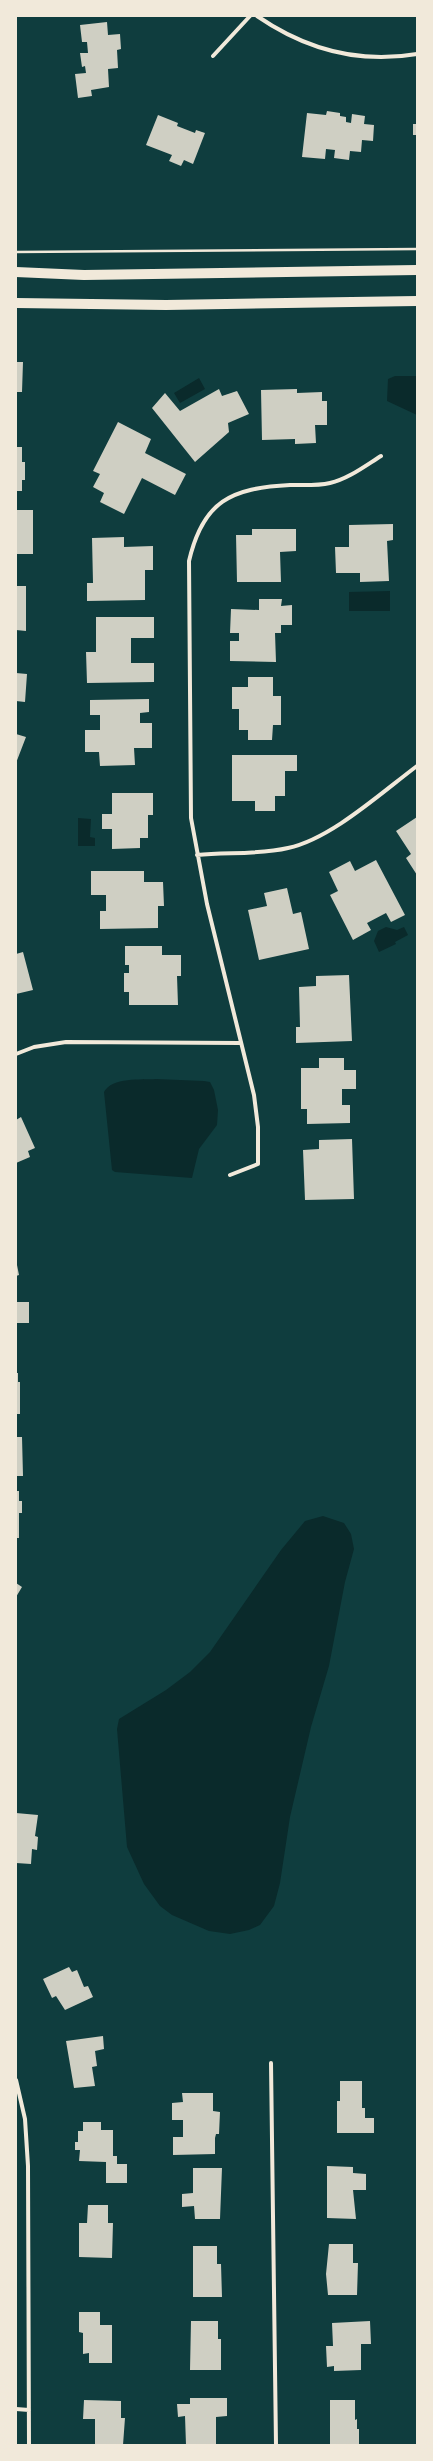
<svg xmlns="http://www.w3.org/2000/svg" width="433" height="2461" viewBox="0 0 433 2461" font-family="'Roboto Serif',serif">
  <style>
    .water { fill: #0a2a2b }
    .building { fill: #cfcfc3 }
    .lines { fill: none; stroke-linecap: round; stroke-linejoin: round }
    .path { stroke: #f1e9da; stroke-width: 2.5 }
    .minor { stroke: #f1e9da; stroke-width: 4 }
    .primary { stroke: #f1e9da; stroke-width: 10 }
  </style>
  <rect width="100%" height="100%" fill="#0f3d3e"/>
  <path class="water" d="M 395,376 L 417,376 L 417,415 L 387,401 L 388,379 Z
    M 199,378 L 205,389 L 180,403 L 174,393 Z
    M 390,591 L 390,611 L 349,611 L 349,592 Z
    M 78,818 L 91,819 L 90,837 L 95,838 L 95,846 L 78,846 Z
    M 386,927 L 397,930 L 404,927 L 408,935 L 395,942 L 396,944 L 379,952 L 374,941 L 378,931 Z
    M 156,1079 L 204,1081 L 210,1082 L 214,1090 L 218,1110 L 217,1125 L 199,1149 L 192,1178 L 115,1172 L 112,1170 L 104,1092 C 112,1077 141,1080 156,1079 Z
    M 323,1516 L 344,1523 L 351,1534 L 354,1549 L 345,1582 L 329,1666 L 311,1727 L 290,1817 L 280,1883 L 274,1906 L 260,1925 L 249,1930 L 230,1934 L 209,1931 L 172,1915 L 160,1906 L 144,1884 L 127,1847 L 117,1729 L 119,1719 L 166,1690 L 190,1672 L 210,1652 L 281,1550 L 305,1521 Z"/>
  <path class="building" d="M 107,22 L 108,35 L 120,34 L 121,49 L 117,50 L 118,68 L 108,69 L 109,87 L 91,90 L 92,96 L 78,98 L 75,74 L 86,73 L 85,66 L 82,67 L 80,53 L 88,53 L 87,42 L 82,42 L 80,25 Z
    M 327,111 L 340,113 L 340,116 L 346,117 L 346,122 L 351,123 L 352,114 L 365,116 L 364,124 L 374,125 L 373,141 L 362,140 L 361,152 L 350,151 L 349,160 L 334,158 L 335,150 L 326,149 L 325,159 L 302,157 L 307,113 L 326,115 Z
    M 158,115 L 178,123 L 177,126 L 195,133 L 196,130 L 205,133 L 193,164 L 184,160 L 181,166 L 169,161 L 172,155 L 146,145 Z
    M 413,124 L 417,124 L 417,135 L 413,135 Z
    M 16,362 L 23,362 L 22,392 L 16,392 Z
    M 219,389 L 222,396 L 237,391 L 249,414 L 228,423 L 229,432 L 195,462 L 152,408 L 165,393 L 180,411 Z
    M 297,389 L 297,393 L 322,392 L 322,401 L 327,401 L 327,425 L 315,425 L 316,443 L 295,444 L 295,439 L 262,440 L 261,390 Z
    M 118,422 L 151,439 L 145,453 L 186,474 L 175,495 L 142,478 L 124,514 L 100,502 L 104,493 L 93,487 L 100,474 L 93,471 Z
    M 16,447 L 22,447 L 22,462 L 25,462 L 25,480 L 22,480 L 22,491 L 16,491 Z
    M 16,510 L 33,510 L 33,554 L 16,554 Z
    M 393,524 L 393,540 L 387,541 L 389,581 L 360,582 L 360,573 L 336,573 L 335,547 L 349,547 L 349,525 Z
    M 252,529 L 296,529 L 296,551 L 280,552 L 281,582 L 237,582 L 236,535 L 252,535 Z
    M 124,537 L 124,547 L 153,546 L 153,570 L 145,570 L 145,600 L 87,601 L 87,583 L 93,583 L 92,538 Z
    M 16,586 L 26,586 L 26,631 L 16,630 Z
    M 259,599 L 282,599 L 281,606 L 292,605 L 292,625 L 281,625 L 281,633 L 275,633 L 276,662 L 230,661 L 230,641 L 239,641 L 239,633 L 230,633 L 231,609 L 259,610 Z
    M 96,617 L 154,617 L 154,638 L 131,638 L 131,663 L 154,663 L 154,682 L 87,683 L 86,652 L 96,652 Z
    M 16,673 L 27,674 L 25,702 L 16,701 Z
    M 248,677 L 273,677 L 273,696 L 281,696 L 281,725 L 273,725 L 272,740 L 248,740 L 248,730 L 239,730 L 239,709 L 232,709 L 232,687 L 248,687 Z
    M 149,699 L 149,712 L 140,713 L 140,723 L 152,723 L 152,748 L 134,748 L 135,765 L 100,766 L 99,752 L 85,752 L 85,730 L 100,730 L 100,715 L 90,715 L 90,700 Z
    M 16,734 L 26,737 L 16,763 Z
    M 232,755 L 297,755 L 297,771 L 285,771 L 285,796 L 275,796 L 275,811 L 255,811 L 255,801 L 232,801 Z
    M 112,793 L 153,793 L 153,815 L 148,815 L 148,838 L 140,838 L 140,848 L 112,849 L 112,829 L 102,829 L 102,814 L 112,814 Z
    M 417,817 L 417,875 L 406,858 L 411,854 L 396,831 Z
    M 376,860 L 405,915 L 391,922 L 386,913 L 367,923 L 371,930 L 353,940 L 330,895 L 338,891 L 329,872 L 350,861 L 355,871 Z
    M 91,871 L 144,871 L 144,882 L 163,882 L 164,906 L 158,906 L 158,928 L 100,929 L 100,911 L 106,911 L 106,895 L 91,895 Z
    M 287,888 L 293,914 L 301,912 L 309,949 L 259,960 L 248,910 L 267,906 L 264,893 Z
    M 125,946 L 162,946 L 162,955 L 181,955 L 181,976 L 177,976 L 178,1005 L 129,1005 L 129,992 L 124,992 L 124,973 L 129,973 L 129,965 L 125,965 Z
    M 23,952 L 33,990 L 16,994 L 16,954 Z
    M 349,975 L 352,1041 L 296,1043 L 296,1027 L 300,1027 L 299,987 L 316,986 L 316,976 Z
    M 319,1058 L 344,1058 L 344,1070 L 356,1070 L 356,1089 L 342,1089 L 342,1105 L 350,1105 L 350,1123 L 307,1124 L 307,1109 L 301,1109 L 301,1068 L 319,1068 Z
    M 21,1117 L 35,1148 L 28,1151 L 30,1157 L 16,1163 L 16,1120 Z
    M 352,1139 L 354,1199 L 305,1200 L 303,1150 L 319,1149 L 319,1140 Z
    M 16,1260 L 19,1275 L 16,1276 Z
    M 16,1302 L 29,1302 L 29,1323 L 16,1323 Z
    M 16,1373 L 18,1373 L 18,1382 L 20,1382 L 20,1414 L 16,1414 Z
    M 16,1437 L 22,1437 L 23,1476 L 16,1476 Z
    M 16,1491 L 19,1491 L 19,1501 L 22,1501 L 22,1513 L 19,1513 L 19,1538 L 16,1538 Z
    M 16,1583 L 22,1587 L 16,1597 Z
    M 16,1813 L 38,1815 L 35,1836 L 38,1837 L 37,1850 L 32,1849 L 31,1864 L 16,1863 Z
    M 69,1967 L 72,1972 L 77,1970 L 84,1987 L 88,1986 L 93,1997 L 65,2010 L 56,1996 L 52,1998 L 43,1979 Z
    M 103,2036 L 104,2049 L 95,2051 L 97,2066 L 92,2067 L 95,2086 L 74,2088 L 66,2041 Z
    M 340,2081 L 362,2081 L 362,2108 L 365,2108 L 365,2118 L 374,2118 L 374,2133 L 337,2133 L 337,2101 L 340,2101 Z
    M 182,2093 L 213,2093 L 213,2111 L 220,2112 L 219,2134 L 216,2134 L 215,2138 L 215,2154 L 173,2155 L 173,2137 L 183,2137 L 183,2120 L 172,2120 L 172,2103 L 183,2102 Z
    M 83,2122 L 101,2122 L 101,2130 L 113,2130 L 113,2156 L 117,2156 L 117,2164 L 127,2164 L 127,2183 L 106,2183 L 106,2162 L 79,2161 L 80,2150 L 75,2150 L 75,2142 L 78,2142 L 78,2131 L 83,2131 Z
    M 327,2166 L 353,2167 L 353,2173 L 366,2174 L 366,2190 L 353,2190 L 356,2219 L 327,2218 Z
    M 193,2168 L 222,2168 L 220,2219 L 195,2219 L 194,2206 L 182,2207 L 182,2194 L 193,2193 Z
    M 88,2205 L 108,2205 L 108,2223 L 113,2223 L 112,2258 L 79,2257 L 79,2223 L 87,2223 Z
    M 329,2244 L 353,2244 L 353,2263 L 358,2263 L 357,2295 L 328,2295 L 326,2274 Z
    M 193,2246 L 217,2246 L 217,2264 L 221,2264 L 222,2297 L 193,2297 Z
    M 79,2312 L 100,2312 L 100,2325 L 112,2325 L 112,2363 L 89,2363 L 89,2353 L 83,2354 L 83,2333 L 79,2332 Z
    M 191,2321 L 218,2321 L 218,2339 L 221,2339 L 221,2370 L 190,2370 Z
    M 370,2321 L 371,2344 L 361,2344 L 361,2370 L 334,2371 L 334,2366 L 327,2367 L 326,2346 L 333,2346 L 332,2323 Z
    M 190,2398 L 227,2398 L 227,2416 L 216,2417 L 216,2445 L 186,2445 L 185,2416 L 178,2417 L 177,2404 L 190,2404 Z
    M 84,2400 L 121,2401 L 121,2418 L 125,2418 L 123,2445 L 95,2445 L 95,2419 L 83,2419 Z
    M 330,2400 L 355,2400 L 355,2420 L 357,2419 L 357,2429 L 359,2429 L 359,2445 L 330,2445 Z"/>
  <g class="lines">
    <path class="path" d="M 16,252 L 417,249"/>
    <path class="minor" d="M 257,16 C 305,49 359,64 417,54
      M 213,56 L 250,16
      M 197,855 C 227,852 259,855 288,848 C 331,839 382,792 417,766
      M 16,1054 L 34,1047 L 66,1042 L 240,1043
      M 230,1175 L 258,1164 L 258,1127 L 254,1095 L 207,904 L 191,818 L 189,561 C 203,501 231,488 290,485 C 302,485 317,486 330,483 C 348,479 365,466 381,456
      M 271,2063 L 276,2445
      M 16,2080 L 25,2119 L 28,2166 L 29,2445
      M 16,2409 L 29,2410"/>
    <path class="primary" d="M 16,272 L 84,275 L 417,270
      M 16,303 L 166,305 L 417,301"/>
  </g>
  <rect width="433" height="2461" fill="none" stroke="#f1e9da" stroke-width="34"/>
</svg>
